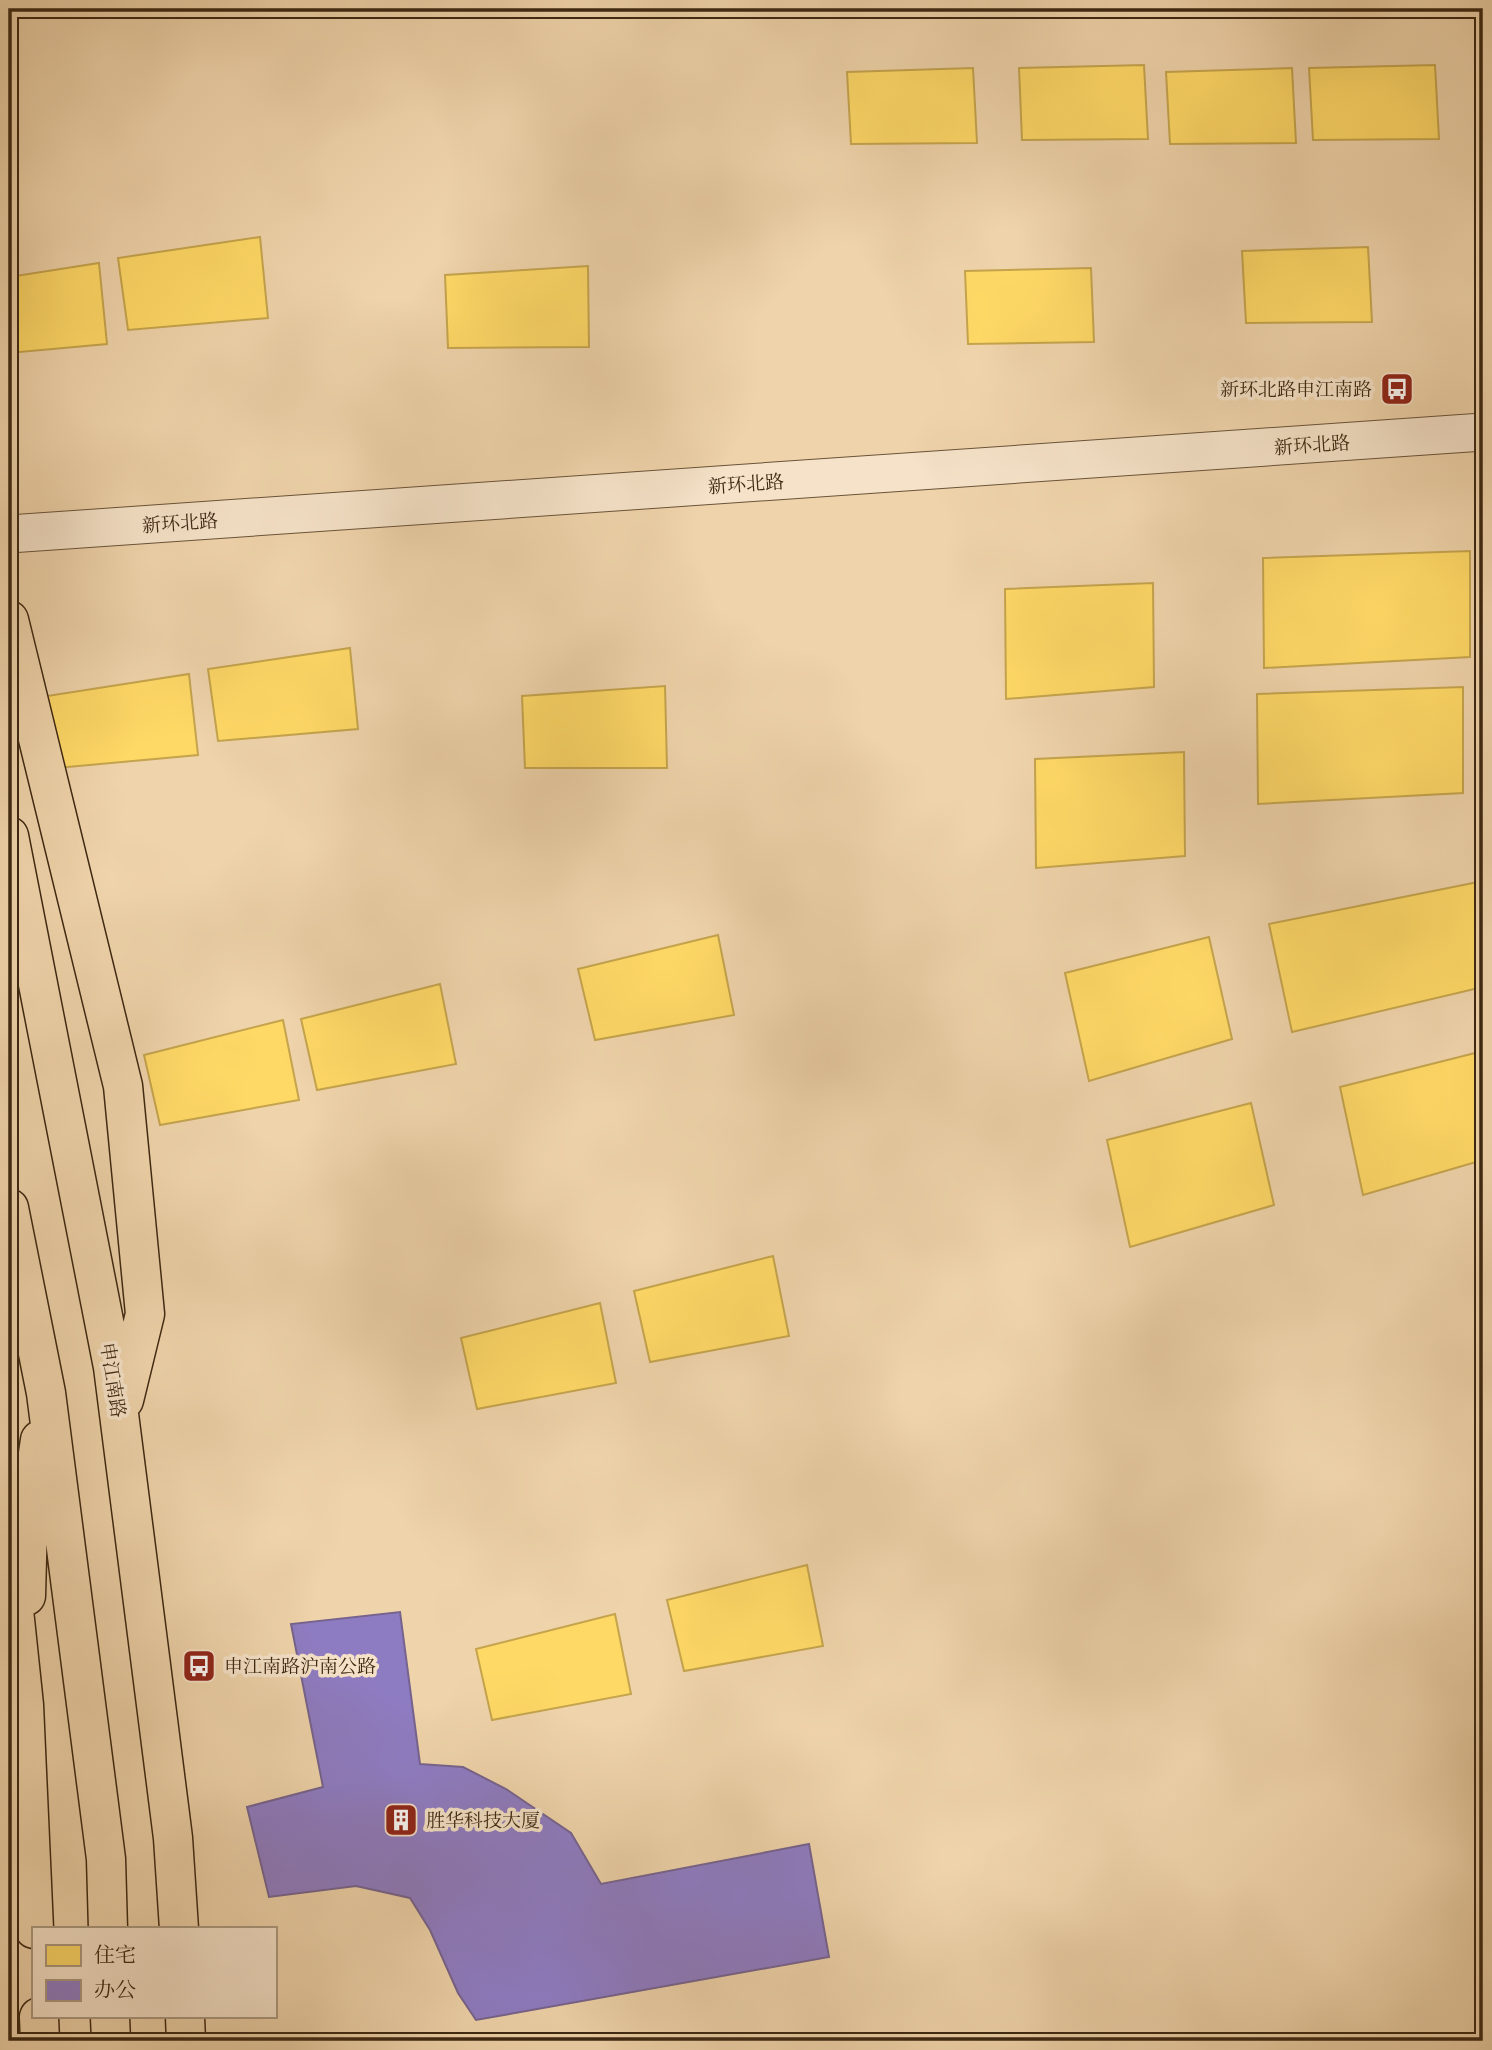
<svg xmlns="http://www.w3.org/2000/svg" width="1492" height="2050" viewBox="0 0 1492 2050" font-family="'IM FELL Great Primer','Noto Serif SC',serif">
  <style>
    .homes { fill: #ffd966; stroke: #c5a44d; stroke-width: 2 }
    .offices { fill: #8e7cc3; stroke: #76638e; stroke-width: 2 }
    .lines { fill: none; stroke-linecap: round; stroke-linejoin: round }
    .minor-casing { stroke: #6a5338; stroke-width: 39 }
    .major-casing { stroke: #3d2812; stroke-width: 41 }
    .minor { stroke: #f5e2c8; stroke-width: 37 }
    .major { stroke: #efd3aa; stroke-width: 38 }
    .labels { text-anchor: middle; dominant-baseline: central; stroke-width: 7; stroke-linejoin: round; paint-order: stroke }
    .poi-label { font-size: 19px; fill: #3d2812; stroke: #f5e2c8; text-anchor: start }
    .street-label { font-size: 19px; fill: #3d2812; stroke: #f5e2c8 }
  </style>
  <rect width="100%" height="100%" fill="#efd3aa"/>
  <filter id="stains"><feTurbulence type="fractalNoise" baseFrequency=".00286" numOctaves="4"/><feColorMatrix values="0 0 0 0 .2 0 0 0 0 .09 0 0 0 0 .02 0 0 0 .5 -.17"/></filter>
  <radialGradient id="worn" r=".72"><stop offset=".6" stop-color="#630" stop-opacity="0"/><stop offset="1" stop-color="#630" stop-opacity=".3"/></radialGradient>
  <path class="homes" d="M 1144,65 L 1148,139 L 1022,140 L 1019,68 Z
    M 1435,65 L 1439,139 L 1313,140 L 1309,68 Z
    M 973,68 L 977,143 L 851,144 L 847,72 Z
    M 1292,68 L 1296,143 L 1170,144 L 1166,72 Z
    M 260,237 L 268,318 L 128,330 L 118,258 Z
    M 1368,247 L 1372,322 L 1246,323 L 1242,251 Z
    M 99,263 L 107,344 L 9,353 L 9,277 Z
    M 588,266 L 589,347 L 448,348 L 445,275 Z
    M 1091,268 L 1094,342 L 968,344 L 965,271 Z
    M 1470,551 L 1470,657 L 1264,668 L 1263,558 Z
    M 1153,583 L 1154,687 L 1006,699 L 1005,589 Z
    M 350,648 L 358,729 L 218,741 L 208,669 Z
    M 189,674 L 198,755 L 57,768 L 47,696 Z
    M 665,686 L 667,768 L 525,768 L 522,696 Z
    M 1463,687 L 1463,793 L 1258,804 L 1257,694 Z
    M 1184,752 L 1185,856 L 1036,868 L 1035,759 Z
    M 1483,881 L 1483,987 L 1292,1032 L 1269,924 Z
    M 718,935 L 734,1015 L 595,1040 L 578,969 Z
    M 1209,937 L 1232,1039 L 1089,1081 L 1065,973 Z
    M 440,984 L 456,1064 L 317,1090 L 301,1019 Z
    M 283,1020 L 299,1100 L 160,1125 L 144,1055 Z
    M 1483,1051 L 1483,1160 L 1363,1195 L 1340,1087 Z
    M 1251,1103 L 1274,1205 L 1130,1247 L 1107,1140 Z
    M 773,1256 L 789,1336 L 650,1362 L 634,1291 Z
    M 600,1303 L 616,1383 L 477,1409 L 461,1338 Z
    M 807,1565 L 823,1646 L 684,1671 L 667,1600 Z
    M 615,1614 L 631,1694 L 492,1720 L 476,1649 Z"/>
  <path class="offices" d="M 400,1612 L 420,1764 L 463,1767 L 506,1789 L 571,1833 L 601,1884 L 809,1844 L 829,1957 L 476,2020 L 458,1993 L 430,1930 L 410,1898 L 356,1886 L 269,1897 L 247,1807 L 323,1787 L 291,1624 Z"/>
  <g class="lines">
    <defs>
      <path id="minor" d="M 9,534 L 1483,432"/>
      <path id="major" d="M 9,620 L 123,1086 L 145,1314 L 124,1400
        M 9,836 L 113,1367 L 173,1838 L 179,1929
        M 9,1208 L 46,1393 L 106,1859 L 108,1929
        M 9,1563 L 24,1705 L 34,1929
        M 26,1596 L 28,1521 L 40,1440
        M 39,2017 L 40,2041
        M 110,2017 L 111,2041
        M 185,2017 L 186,2041"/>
    </defs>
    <use href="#minor" class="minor-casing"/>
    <use href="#major" class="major-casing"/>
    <use href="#minor" class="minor"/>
    <use href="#major" class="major"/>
  </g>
  <defs>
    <symbol id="bus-square" viewBox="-11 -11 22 22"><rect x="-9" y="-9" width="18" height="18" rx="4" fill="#8f2418" stroke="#f5e2c8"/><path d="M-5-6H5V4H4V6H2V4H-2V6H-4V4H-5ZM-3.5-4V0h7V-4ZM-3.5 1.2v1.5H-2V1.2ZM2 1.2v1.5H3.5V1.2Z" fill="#fff"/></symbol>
    <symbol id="building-square" viewBox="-11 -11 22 22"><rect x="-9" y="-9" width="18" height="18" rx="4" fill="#8f2418" stroke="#f5e2c8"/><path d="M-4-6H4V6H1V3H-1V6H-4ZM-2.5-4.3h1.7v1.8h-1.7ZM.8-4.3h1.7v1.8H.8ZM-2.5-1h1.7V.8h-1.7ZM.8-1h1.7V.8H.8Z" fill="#fff"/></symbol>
  </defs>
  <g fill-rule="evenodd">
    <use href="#bus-square" x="1378" y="370" width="38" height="38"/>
    <use href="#bus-square" x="180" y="1647" width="38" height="38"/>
    <use href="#building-square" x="382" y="1801" width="38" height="38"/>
  </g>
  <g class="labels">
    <g class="poi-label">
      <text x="1372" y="389" text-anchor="end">新环北路申江南路</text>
      <text x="224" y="1666">申江南路沪南公路</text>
      <text x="426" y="1820">胜华科技大厦</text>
    </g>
    <g class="street-label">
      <text transform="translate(1312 445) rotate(-4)">新环北路</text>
      <text transform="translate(746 484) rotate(-4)">新环北路</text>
      <text transform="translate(180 523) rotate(-4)">新环北路</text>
      <text transform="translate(113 1380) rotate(81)">申江南路</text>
    </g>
  </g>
  <rect width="1492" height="2050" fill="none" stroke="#efd3aa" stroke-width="35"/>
  <rect x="10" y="10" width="1471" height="2029" fill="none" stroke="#3d2812" stroke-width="3.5"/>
  <rect x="18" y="18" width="1457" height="2015" fill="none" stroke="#3d2812" stroke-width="2"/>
  <rect x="32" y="1927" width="245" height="91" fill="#f5e2c8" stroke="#ab987f" stroke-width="2"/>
  <rect x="46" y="1945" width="35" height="21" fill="#ffd966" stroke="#ab987f" stroke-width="2"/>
  <text x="94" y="1962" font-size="21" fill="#3d2812">住宅</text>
  <rect x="46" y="1980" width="35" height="21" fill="#8e7cc3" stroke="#ab987f" stroke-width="2"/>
  <text x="94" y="1997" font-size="21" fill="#3d2812">办公</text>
  <rect width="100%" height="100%" filter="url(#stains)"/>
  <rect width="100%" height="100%" fill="url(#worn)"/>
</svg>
